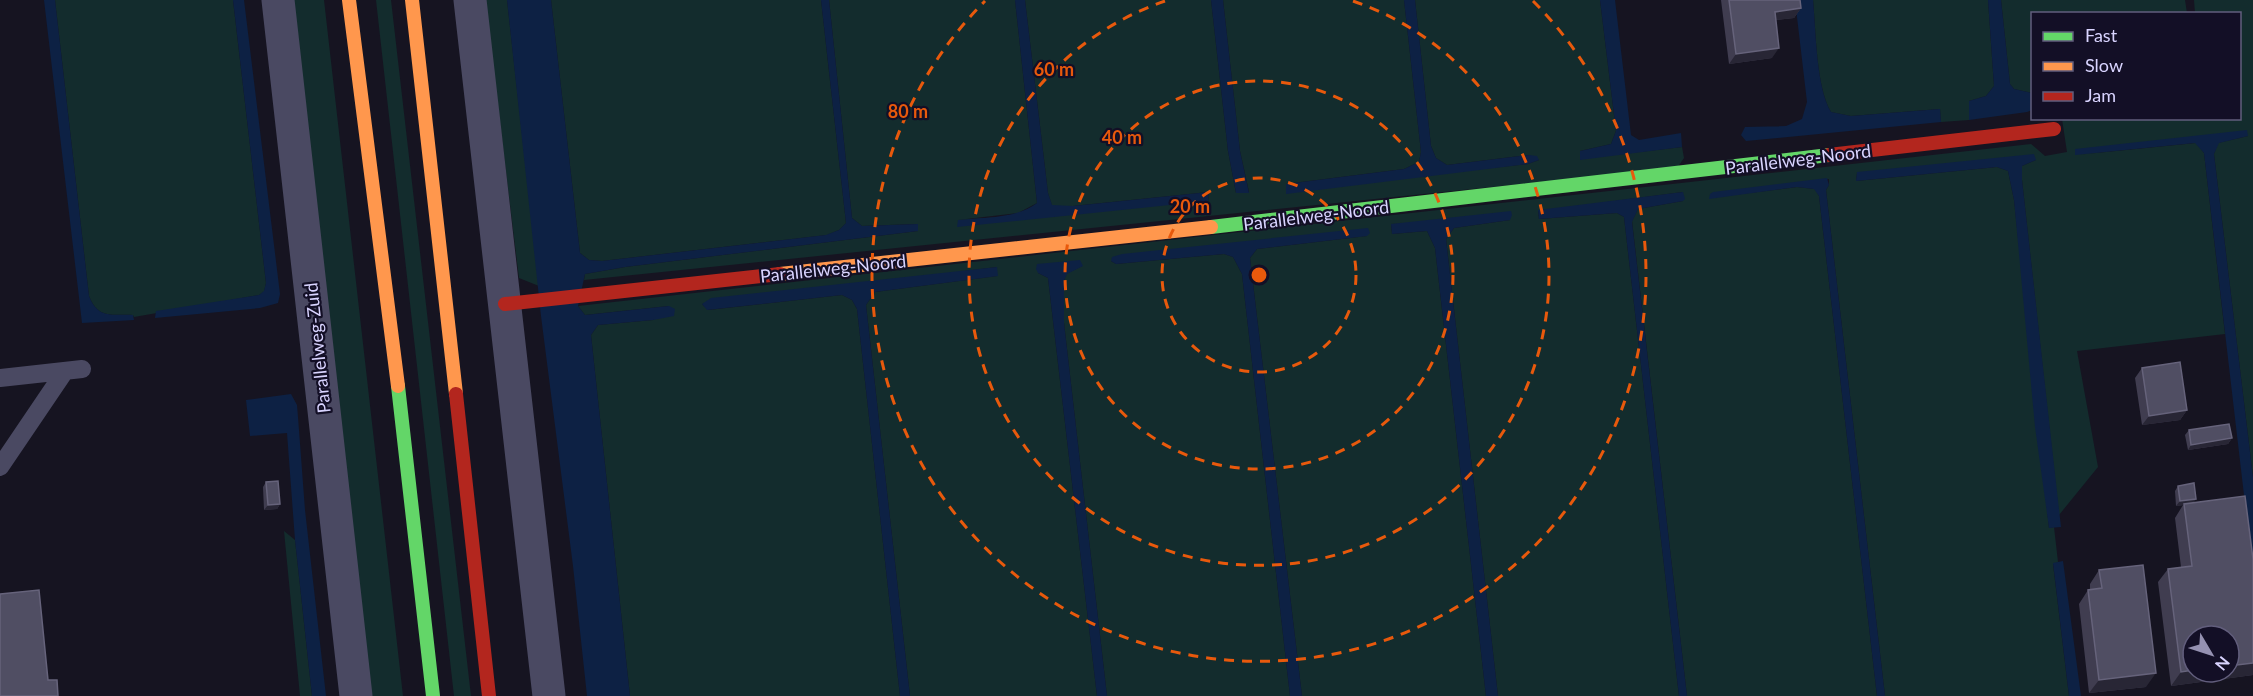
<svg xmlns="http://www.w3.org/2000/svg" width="2253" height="696" viewBox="0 0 2253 696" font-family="Lato,sans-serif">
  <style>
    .green { fill: #132c2d }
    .water { fill: #0d2144 }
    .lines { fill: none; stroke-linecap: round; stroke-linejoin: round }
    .lane { stroke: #4a4962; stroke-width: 18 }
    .street { stroke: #4a4962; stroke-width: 33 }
    .fast { stroke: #63d668; stroke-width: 14 }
    .slow { stroke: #ff974d; stroke-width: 14 }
    .jam { stroke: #b3261e; stroke-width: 14 }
    .wall { fill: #403d50 }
    .shaded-wall { fill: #282635 }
    .building { fill: #504e63; stroke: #66637b; stroke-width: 1.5 }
    .ring { fill: none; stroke: #e8590c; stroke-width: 3; stroke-dasharray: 10 8 }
    .labels { text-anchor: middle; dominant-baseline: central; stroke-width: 4.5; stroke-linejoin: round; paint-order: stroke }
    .street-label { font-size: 18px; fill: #d9d4ff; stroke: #130f26 }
    .centre { fill: #e8590c; stroke: #130f26; stroke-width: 3 }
    .ring-label { font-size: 18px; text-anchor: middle; font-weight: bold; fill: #e8590c; stroke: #130f26; stroke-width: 4.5; stroke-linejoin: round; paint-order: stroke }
  </style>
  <rect width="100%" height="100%" fill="#161421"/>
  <path class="green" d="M 55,0 L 233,0 L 266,283 L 264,292 L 259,295 L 134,317 L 133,315 C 111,314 98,319 89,296 Z
    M 291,0 L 324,0 L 403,696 L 370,696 Z
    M 376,0 L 391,0 L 471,696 L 454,696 Z
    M 485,0 L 507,0 L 539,286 L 519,278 Z
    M 551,0 L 821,0 L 846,223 L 839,230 L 827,235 L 602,261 L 589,260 L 580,253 Z
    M 829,0 L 1015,0 L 1037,203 L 1018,213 L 958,220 L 1208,201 L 1209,192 L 1073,206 L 1052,206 L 1048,193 L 1025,0 L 1211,0 L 1228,151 L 1236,193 L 1249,192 L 1240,151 L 1223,0 L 1404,0 L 1421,152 L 1419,162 L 1404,169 L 1286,184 L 1416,176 L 1528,164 L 1539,160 L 1529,155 L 1447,165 L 1436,158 L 1431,146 L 1415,0 L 1600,0 L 1616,131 L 1611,144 L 1580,151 L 1580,159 L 1682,147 L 1684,158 L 1677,168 L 584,280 L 585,274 L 625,267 L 918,231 L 917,224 L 862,226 L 852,218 Z
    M 1813,0 L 1988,0 L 1994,86 L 1986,96 L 1969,101 L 1969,120 L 1941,122 L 1940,109 L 1851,116 L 1831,112 C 1816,87 1816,31 1813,0 Z
    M 2001,0 L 2185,0 L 2187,13 L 2032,14 L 2032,93 L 2014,89 L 2010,84 Z
    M 2194,0 L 2253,0 L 2253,477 L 2214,154 L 2218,143 L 2248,136 L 2076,155 L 2196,143 L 2204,153 L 2225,334 L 2077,351 L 2098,467 L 2059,515 L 2022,180 L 2022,166 L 2036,160 L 1857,173 L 1856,181 L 1997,167 L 2008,171 L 2014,200 L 2049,528 L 2054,527 L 2058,562 L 2053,564 L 2069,696 L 1885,696 L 1826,190 L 1829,185 L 1829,179 L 1709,198 L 1797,187 L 1815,189 L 1819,196 L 1877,696 L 1687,696 L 1632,221 L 1638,209 L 1683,201 L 1683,192 L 1538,211 L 1539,219 L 1617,213 L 1624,217 L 1679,696 L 1498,696 L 1446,239 L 1454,228 L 1510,220 L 1391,224 L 1392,234 L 1427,231 L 1435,248 L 1486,696 L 1302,696 L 1250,258 L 1257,249 L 1367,236 L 1111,261 L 1116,264 L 1224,254 L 1233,257 L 1242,274 L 1290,696 L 1107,696 L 1064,323 L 1064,281 L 1066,274 L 1082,266 L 1038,273 L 1048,278 L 1097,696 L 910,696 L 866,305 L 875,292 L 997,276 L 997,267 L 702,304 L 708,310 L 842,295 L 852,300 L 857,309 L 900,696 L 630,696 L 591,335 L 598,325 L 653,320 L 669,306 L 585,315 L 578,306 L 2031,144 L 2045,156 L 2067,152 L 2062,119 L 2240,118 L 2240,14 L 2195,13 Z
    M 284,531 L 295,540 L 312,696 L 300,696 Z"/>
  <path class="water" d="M 44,0 L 55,0 L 89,296 C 98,319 111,314 133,315 L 134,320 L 82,323 Z
    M 233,0 L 244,0 L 280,294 L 278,303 L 260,308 L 155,318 L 156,311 L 259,295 L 264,291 L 266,283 Z
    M 507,0 L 551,0 L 580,253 L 589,260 L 602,261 L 826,235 L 839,230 L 846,223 L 821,0 L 829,0 L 852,218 L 862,226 L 918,224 L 918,231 L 625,267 L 585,274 L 578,306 L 585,315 L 669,306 L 675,309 L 674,316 L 653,320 L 598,325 L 591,335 L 630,696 L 587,696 L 573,566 L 541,316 Z
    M 1015,0 L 1025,0 L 1048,193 L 1052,205 L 1073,206 L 1209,192 L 1208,201 L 957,227 L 958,220 C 983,217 1016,219 1037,203 Z
    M 1211,0 L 1223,0 L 1240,151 L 1249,193 L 1236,193 L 1228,151 Z
    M 1404,0 L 1415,0 L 1431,146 L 1436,158 L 1447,165 L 1529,155 L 1537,156 L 1539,160 L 1528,164 L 1286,194 L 1286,184 L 1404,169 L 1419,162 L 1421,152 Z
    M 1600,0 L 1615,0 L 1631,135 L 1639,140 L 1681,133 L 1682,147 L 1580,160 L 1580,151 L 1611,144 L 1616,131 Z
    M 1795,0 L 1813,0 C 1816,31 1816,87 1831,112 L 1851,116 L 1940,109 L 1941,122 L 1746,141 L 1741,135 L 1745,127 L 1786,126 L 1802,119 L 1807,102 Z
    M 1988,0 L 2001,0 L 2010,84 L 2014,89 L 2032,93 L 2032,110 L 2027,112 L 1969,120 L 1969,101 L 1986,96 L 1994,86 Z
    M 2247,130 L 2248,136 L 2219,143 L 2214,154 L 2253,477 L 2253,572 L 2204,153 L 2195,143 L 2075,155 L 2075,149 Z
    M 2034,154 L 2036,160 L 2022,166 L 2022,180 L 2061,527 L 2049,528 L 2035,427 L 2014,200 L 2008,171 L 1997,167 L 1856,181 L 1857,172 Z
    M 1827,178 L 1829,185 L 1826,190 L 1885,696 L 1877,696 L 1819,196 L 1814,189 L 1797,187 L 1709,199 L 1710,194 L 1713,192 Z
    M 1683,192 L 1685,199 L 1683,201 L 1638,209 L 1632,222 L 1687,696 L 1679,696 L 1624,217 L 1617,213 L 1539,219 L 1538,210 Z
    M 1511,211 L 1512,215 L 1510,220 L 1454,228 L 1446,239 L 1498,696 L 1486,696 L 1435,248 L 1427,231 L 1392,234 L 1391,224 Z
    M 1368,228 L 1370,233 L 1367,236 L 1257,249 L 1250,258 L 1302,696 L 1290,696 L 1242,274 L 1233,257 L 1224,254 L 1116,264 L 1111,261 L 1112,257 L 1122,254 Z
    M 1080,260 L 1083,266 L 1067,274 L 1064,281 L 1064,323 L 1107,696 L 1097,696 L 1048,278 L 1038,273 L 1036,269 L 1037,264 Z
    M 997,267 L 998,276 L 875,292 L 866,305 L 910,696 L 900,696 L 857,309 L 852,300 L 842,295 L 707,310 L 702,304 L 711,298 Z
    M 291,394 L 297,405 L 298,417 L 305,510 L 326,696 L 312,696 L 295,540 L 287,433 L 250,436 L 246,400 Z
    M 2063,561 L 2081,696 L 2069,696 L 2053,563 Z"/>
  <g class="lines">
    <path class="lane" d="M 0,378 L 82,369
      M 0,467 L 65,371"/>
    <path class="street" d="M 278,0 L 356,696
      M 470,0 L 549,696"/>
    <path class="fast" d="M 1211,227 L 1829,155
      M 398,386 L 433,696"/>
    <path class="slow" d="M 349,0 L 398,386
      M 412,0 L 456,394
      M 780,274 L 1211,227"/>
    <path class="jam" d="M 1829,155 L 2054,129
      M 505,304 L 780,274
      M 456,394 L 489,696"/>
  </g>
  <path class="wall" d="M 1721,0 L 1800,0 L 1801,8 L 1794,18 L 1776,20 L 1772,58 L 1729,64 Z
    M 2142,368 L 2187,410 L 2180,420 L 2142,425 L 2135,378 Z
    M 2189,430 L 2232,438 L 2228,444 L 2188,450 L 2185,435 Z
    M 266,482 L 280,504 L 277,509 L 264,510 L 263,487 Z
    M 2178,486 L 2193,503 L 2253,559 L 2253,675 L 2171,686 L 2158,582 L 2168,569 L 2181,567 L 2175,518 L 2183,505 L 2176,506 L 2175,491 Z
    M 2099,570 L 2146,687 L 2089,693 L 2079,604 L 2088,590 L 2090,590 L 2090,584 Z"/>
  <path class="shaded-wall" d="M 1801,8 L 1794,18 L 1768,21 L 1775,12 Z
    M 1779,48 L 1772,58 L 1729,64 L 1736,54 Z
    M 2187,410 L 2180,420 L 2142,425 L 2149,416 Z
    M 2232,438 L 2228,444 L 2188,450 L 2191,445 Z
    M 2196,499 L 2193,504 L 2176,506 L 2180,501 Z
    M 280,504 L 277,509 L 264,510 L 268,505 Z
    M 2253,663 L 2253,675 L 2171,686 L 2181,672 L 2193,670 L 2193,672 L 2229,672 L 2229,666 Z
    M 2156,673 L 2146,687 L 2089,693 L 2099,680 Z"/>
  <path class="building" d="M 1729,0 L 1800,0 L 1801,8 L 1775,12 L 1779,48 L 1736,54 Z
    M 2180,362 L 2187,410 L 2149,416 L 2142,368 Z
    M 2229,424 L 2232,438 L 2191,445 L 2189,430 Z
    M 278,481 L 280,504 L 268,505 L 266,482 Z
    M 2194,483 L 2196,499 L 2180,501 L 2178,486 Z
    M 2245,496 L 2253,559 L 2253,663 L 2229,666 L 2229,636 L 2193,636 L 2193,670 L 2181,672 L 2168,569 L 2192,566 L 2184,504 Z
    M 2143,565 L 2156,673 L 2099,680 L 2088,590 L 2102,588 L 2099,570 Z
    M 39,590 L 48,680 L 57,680 L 58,696 L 0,696 L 0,594 Z"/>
  <g class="ring">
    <circle cx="1259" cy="275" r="97"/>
    <circle cx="1259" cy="275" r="194"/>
    <path d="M1353 1A290 290 0 1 1 1165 1"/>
    <path d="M1533 1A387 387 0 1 1 985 1"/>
  </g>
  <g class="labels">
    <g class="street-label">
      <text transform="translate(1798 159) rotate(-7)">Parallelweg-Noord</text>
      <text transform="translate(1316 215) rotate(-7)">Parallelweg-Noord</text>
      <text transform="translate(833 268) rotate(-6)">Parallelweg-Noord</text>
      <text transform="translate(317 348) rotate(-96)">Parallelweg-Zuid</text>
    </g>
  </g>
  <circle cx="1259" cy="275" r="9" class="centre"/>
  <g class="ring-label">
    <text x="1054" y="76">60 m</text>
    <text x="908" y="118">80 m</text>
    <text x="1122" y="144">40 m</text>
    <text x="1190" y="213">20 m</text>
  </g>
  <rect x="2031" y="12" width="210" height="108" fill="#130f26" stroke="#625e7d" stroke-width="1.5"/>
  <rect x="2043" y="32" width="30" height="9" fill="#63d668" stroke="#625e7d" stroke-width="1.5"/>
  <text x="2085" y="42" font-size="18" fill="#d9d4ff">Fast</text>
  <rect x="2043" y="62" width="30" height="9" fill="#ff974d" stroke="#625e7d" stroke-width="1.5"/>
  <text x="2085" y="72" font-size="18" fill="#d9d4ff">Slow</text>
  <rect x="2043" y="92" width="30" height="9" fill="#b3261e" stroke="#625e7d" stroke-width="1.5"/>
  <text x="2085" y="102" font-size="18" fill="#d9d4ff">Jam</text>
  <g transform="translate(2211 654) rotate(129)"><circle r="28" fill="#130f26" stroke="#625e7d" stroke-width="1.5"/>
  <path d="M0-4.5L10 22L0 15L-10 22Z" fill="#9591b1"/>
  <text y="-9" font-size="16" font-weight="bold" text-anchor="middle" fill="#d9d4ff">N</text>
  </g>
</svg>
